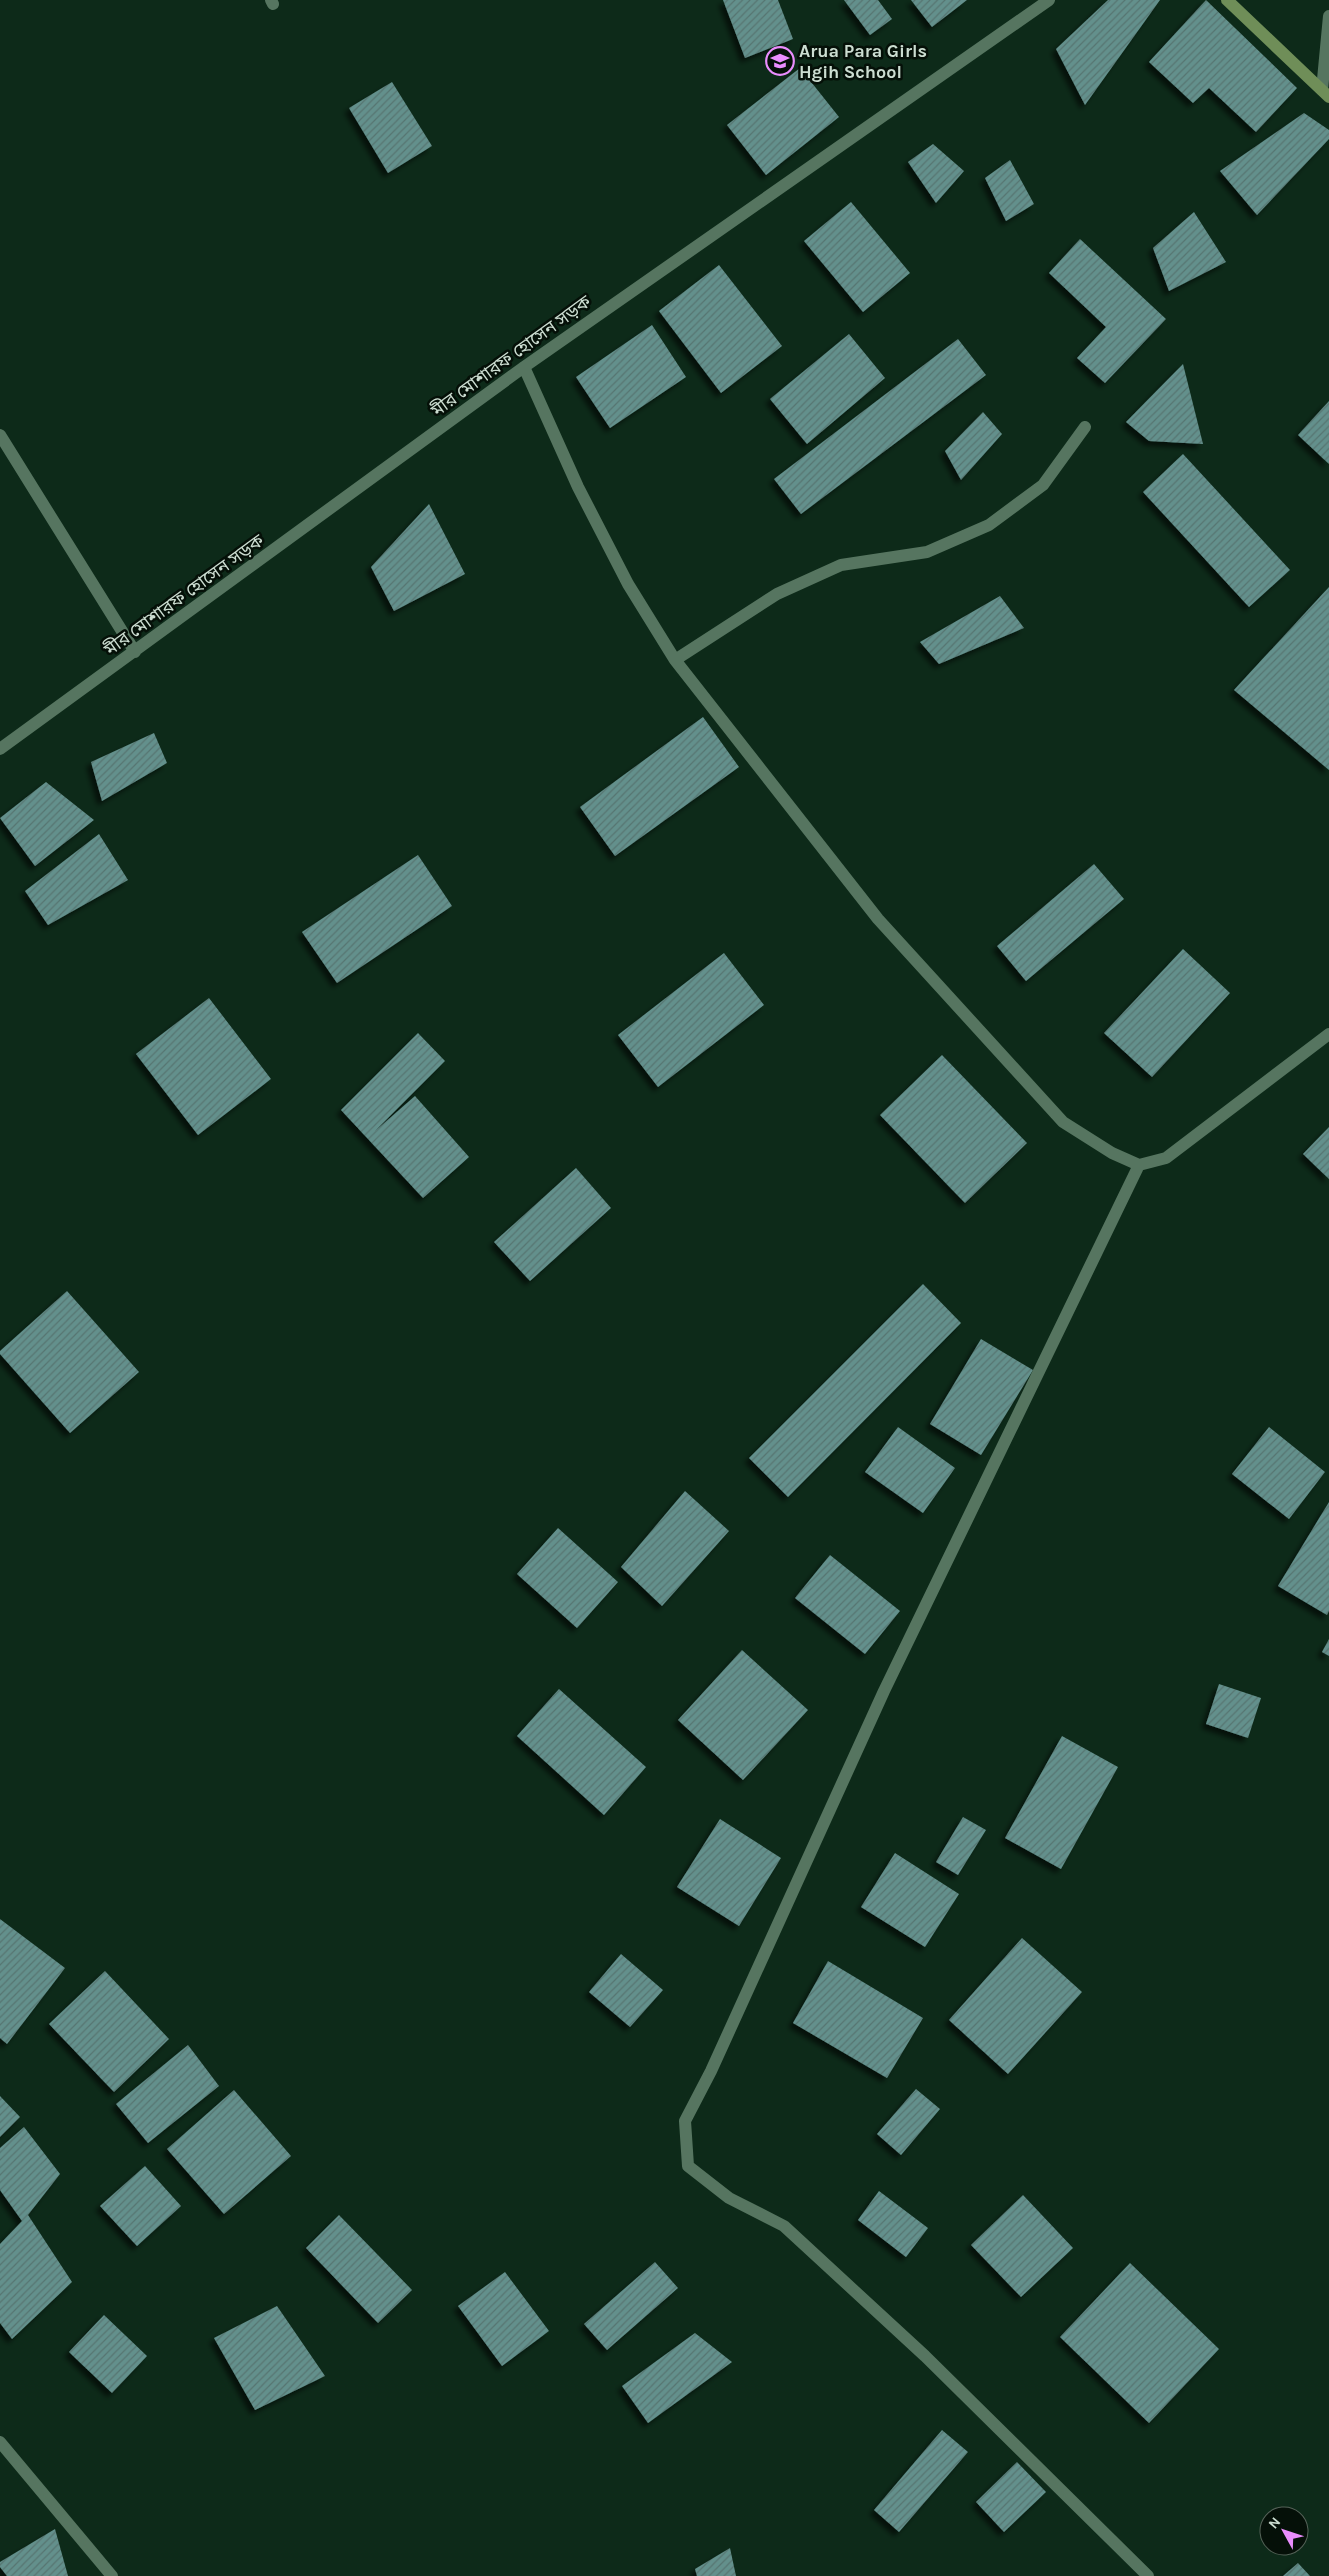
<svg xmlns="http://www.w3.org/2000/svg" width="1329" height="2576" viewBox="0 0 1329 2576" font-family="Karla,'Noto Sans Bengali',sans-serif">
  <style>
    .building { fill: url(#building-hatch); filter: url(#shadow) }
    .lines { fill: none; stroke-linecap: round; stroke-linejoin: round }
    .minor { stroke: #567560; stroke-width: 12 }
    .tertiary { stroke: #567560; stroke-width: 12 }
    .secondary { stroke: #6f8e58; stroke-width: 12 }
    .labels { text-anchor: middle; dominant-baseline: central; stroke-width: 5; stroke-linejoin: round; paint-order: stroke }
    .poi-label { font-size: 18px; font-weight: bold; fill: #ccddd1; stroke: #051008; text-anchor: start }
    .street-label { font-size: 18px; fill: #ccddd1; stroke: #051008 }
  </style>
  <defs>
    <pattern id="building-hatch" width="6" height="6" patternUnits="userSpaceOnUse" patternTransform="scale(1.25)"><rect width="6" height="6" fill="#64908c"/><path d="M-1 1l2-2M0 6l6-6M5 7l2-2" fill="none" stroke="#567571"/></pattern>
    <filter id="shadow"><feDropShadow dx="-4.5" dy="4.5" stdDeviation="2.5" flood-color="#0009"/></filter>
  </defs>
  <rect width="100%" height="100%" fill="#0d2a19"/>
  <path class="building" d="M 723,0 L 778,0 L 793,39 L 745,58 Z
    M 844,0 L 878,0 L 892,19 L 870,35 Z
    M 911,0 L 967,0 L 932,27 Z
    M 1108,0 L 1160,0 L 1085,105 L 1056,49 Z
    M 1206,0 L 1297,88 L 1256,132 L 1209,88 L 1193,103 L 1149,62 Z
    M 800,68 L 839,117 L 766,175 L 727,125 Z
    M 392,82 L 432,146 L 388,173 L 349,108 Z
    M 1304,113 L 1329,130 L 1329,139 L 1257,215 L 1220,171 Z
    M 933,144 L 964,171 L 936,203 L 908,162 Z
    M 1010,160 L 1034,204 L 1006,221 L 985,178 Z
    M 851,202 L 910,273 L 863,312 L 804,241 Z
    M 1194,212 L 1226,262 L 1169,291 L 1153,248 Z
    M 1080,239 L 1166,319 L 1105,383 L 1077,358 L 1106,327 L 1049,273 Z
    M 719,265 L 782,346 L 721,393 L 659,311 Z
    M 652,325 L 686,377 L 610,428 L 576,377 Z
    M 849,334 L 885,378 L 807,444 L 770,399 Z
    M 958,339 L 986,375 L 801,514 L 774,479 Z
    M 1183,364 L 1203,444 L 1149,441 L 1126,422 Z
    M 1329,401 L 1329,464 L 1298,435 Z
    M 983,412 L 1002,434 L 961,480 L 945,451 Z
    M 1183,454 L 1290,570 L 1249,607 L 1143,492 Z
    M 429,504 L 465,574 L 394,611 L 371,567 Z
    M 1329,587 L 1329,770 L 1234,690 Z
    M 1000,596 L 1024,628 L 939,664 L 920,642 Z
    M 703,717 L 739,767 L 615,856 L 580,807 Z
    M 154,733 L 167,763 L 102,801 L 91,762 Z
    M 46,782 L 94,820 L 35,866 L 0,818 Z
    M 99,834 L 128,880 L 48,925 L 25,891 Z
    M 418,855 L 452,906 L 337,983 L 302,932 Z
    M 1094,864 L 1124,899 L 1026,981 L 997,946 Z
    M 1183,949 L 1230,993 L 1152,1077 L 1104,1033 Z
    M 724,953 L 764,1005 L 658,1087 L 618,1035 Z
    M 209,998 L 271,1079 L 198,1135 L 136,1054 Z
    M 418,1033 L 445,1061 L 375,1131 L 415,1096 L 469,1157 L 423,1198 L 341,1110 Z
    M 942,1055 L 1027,1143 L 965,1203 L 880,1115 Z
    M 1329,1127 L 1329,1179 L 1303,1154 Z
    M 576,1168 L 611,1208 L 530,1281 L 494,1242 Z
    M 923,1284 L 961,1323 L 788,1497 L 749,1458 Z
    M 67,1291 L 139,1372 L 70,1433 L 0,1354 L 0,1351 Z
    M 981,1339 L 1033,1370 L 981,1455 L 930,1424 Z
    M 898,1427 L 955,1468 L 923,1513 L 865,1472 Z
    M 1269,1427 L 1325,1472 L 1289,1519 L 1232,1474 Z
    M 685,1491 L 729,1531 L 662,1606 L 621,1567 Z
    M 1329,1502 L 1329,1611 L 1327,1615 L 1278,1586 Z
    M 558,1528 L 618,1582 L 577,1628 L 517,1574 Z
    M 830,1555 L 900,1611 L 865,1654 L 795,1598 Z
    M 1329,1639 L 1329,1656 L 1322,1652 Z
    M 742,1650 L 808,1710 L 743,1780 L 678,1720 Z
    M 1219,1684 L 1261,1698 L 1248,1738 L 1206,1724 Z
    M 559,1689 L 646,1767 L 604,1815 L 517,1736 Z
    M 1062,1736 L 1118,1767 L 1061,1869 L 1005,1838 Z
    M 963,1817 L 986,1830 L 958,1875 L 936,1862 Z
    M 720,1819 L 781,1858 L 739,1926 L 677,1887 Z
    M 895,1853 L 959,1894 L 925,1947 L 861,1907 Z
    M 0,1919 L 65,1968 L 7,2044 L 0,2038 Z
    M 1022,1938 L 1082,1992 L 1008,2074 L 949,2020 Z
    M 621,1954 L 663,1990 L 630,2027 L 589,1992 Z
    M 828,1961 L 923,2018 L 887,2078 L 793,2023 Z
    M 105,1971 L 169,2039 L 114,2092 L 49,2024 Z
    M 188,2045 L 219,2086 L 148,2143 L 116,2104 Z
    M 916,2089 L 940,2109 L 901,2155 L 877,2134 Z
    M 234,2090 L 291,2156 L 224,2214 L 167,2149 Z
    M 0,2096 L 20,2117 L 0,2137 Z
    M 24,2127 L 60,2174 L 28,2215 L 72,2282 L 12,2339 L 0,2323 L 0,2244 L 22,2221 L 0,2190 L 0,2148 Z
    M 145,2166 L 181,2206 L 137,2246 L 100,2206 Z
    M 879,2191 L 928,2228 L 906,2257 L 858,2220 Z
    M 1023,2195 L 1073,2248 L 1021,2297 L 971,2245 Z
    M 339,2215 L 412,2290 L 378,2323 L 306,2248 Z
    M 655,2262 L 678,2288 L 607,2350 L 584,2324 Z
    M 1130,2263 L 1219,2349 L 1149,2423 L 1060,2337 Z
    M 505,2272 L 549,2331 L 502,2366 L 458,2306 Z
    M 277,2306 L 325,2376 L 255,2410 L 214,2338 Z
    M 104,2315 L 147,2356 L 112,2393 L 69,2352 Z
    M 695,2333 L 732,2362 L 648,2423 L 622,2386 Z
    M 942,2430 L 968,2452 L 899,2532 L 874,2510 Z
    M 1017,2462 L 1046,2492 L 1004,2532 L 976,2502 Z
    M 55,2529 L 68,2576 L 7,2576 L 0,2567 L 0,2562 Z
    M 730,2548 L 736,2576 L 697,2576 L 695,2569 Z
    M 1298,2563 L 1310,2576 L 1283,2576 Z"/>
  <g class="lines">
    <path class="minor" d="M 271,0 L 273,4
      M 524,367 L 578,487 L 628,584 L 675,660 L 878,919 L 1063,1122 L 1112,1153 L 1139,1165 L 1166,1158 L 1329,1034
      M 0,435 L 135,652
      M 675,660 L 777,594 L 841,565 L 927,552 L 989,525 L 1043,485 L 1085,427
      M 0,749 L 524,367 L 1049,0
      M 1139,1165 L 884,1691 L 711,2071 L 685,2121 L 688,2166 L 729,2198 L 784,2226 L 925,2356 L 1148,2576
      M 0,2442 L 112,2576"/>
    <path class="tertiary" d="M 1322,90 L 1329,16"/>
    <path class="secondary" d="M 1227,0 L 1329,97"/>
  </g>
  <defs>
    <symbol id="school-ring" viewBox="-11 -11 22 22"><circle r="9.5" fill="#051008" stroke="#ea8dfd" stroke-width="1.5"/><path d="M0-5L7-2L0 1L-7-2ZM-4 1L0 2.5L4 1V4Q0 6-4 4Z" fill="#ea8dfd"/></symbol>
  </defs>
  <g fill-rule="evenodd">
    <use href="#school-ring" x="764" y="45" width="32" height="32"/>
  </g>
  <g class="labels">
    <g class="poi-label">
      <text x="799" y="51">Arua Para Girls<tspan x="799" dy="21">Hgih School</tspan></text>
    </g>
    <g class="street-label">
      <text transform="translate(511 356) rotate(-36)">মীর মোশারফ হোসেন সড়ক</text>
      <text transform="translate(184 595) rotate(-36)">মীর মোশারফ হোসেন সড়ক</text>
    </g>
  </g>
  <g transform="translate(1284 2531) rotate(310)"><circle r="24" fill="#051008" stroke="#556258"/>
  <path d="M0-4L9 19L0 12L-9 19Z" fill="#ea8dfd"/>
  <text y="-8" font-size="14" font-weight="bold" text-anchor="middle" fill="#ccddd1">N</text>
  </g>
</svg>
